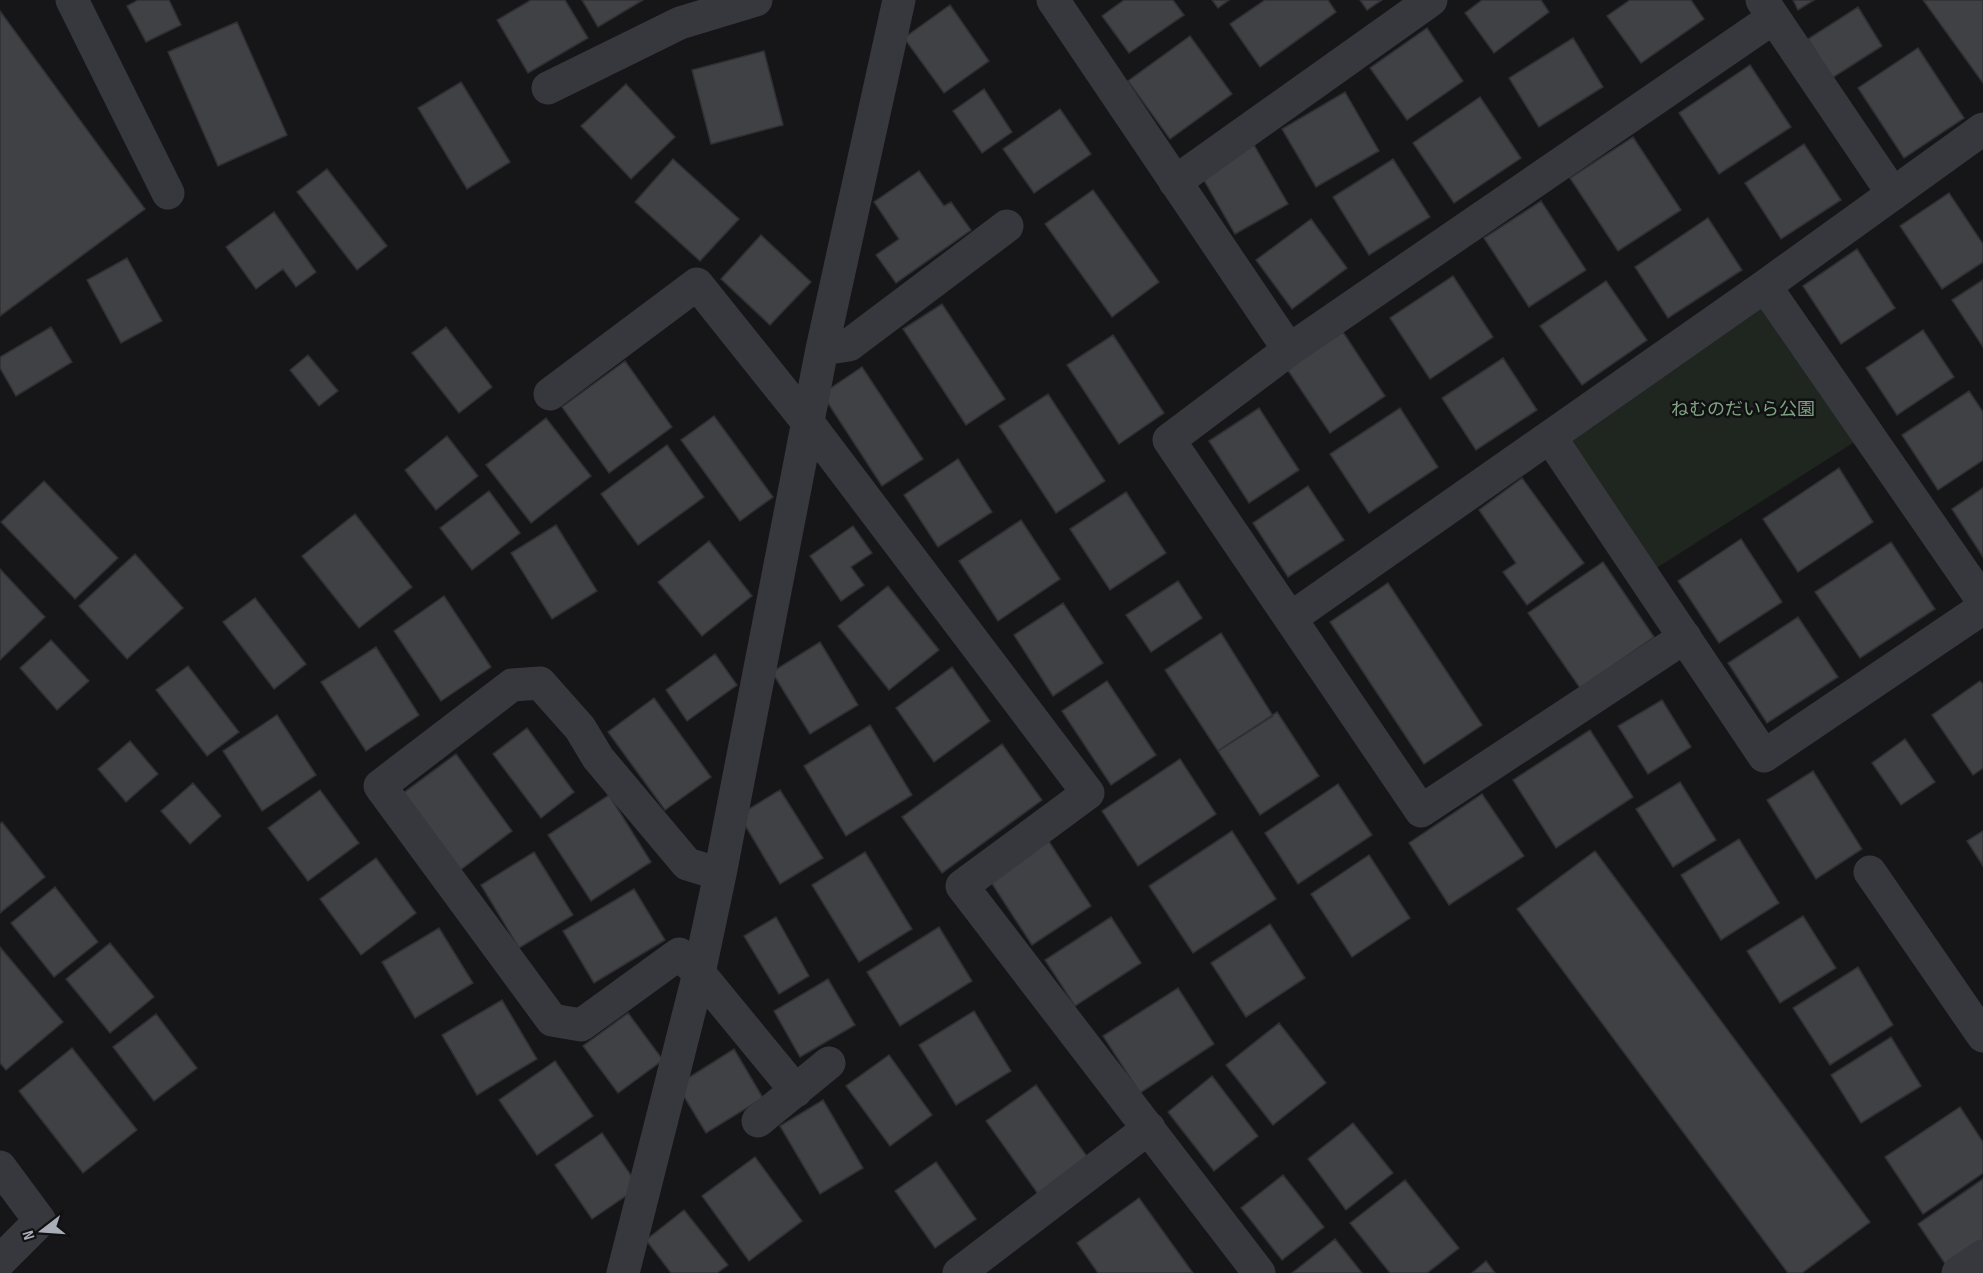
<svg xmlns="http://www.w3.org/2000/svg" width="1983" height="1273" viewBox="0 0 1983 1273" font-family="'Sofia Sans Condensed','Noto Sans JP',sans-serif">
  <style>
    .green { fill: #1e261f }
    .building { fill: #404145; stroke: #303034; stroke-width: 1.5 }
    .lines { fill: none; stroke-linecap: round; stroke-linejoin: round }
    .minor { stroke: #37383d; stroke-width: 33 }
    .labels { text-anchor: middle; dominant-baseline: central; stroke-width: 5; stroke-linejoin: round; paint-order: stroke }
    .park-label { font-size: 18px; fill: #7fa381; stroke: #111113 }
  </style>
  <rect width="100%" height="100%" fill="#161618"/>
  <path class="green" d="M 1765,286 L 1867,434 L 1644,576 L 1550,437 Z"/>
  <path class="building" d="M 138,0 L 169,0 L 181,25 L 146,42 L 127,6 Z
    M 531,0 L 565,0 L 588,38 L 528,73 L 497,20 Z
    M 582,0 L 643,0 L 598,27 Z
    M 1124,0 L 1173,0 L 1184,15 L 1129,53 L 1102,16 Z
    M 1212,0 L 1229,0 L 1218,8 Z
    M 1265,0 L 1328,0 L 1336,12 L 1260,67 L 1230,24 Z
    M 1360,0 L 1382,0 L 1367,10 Z
    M 1482,0 L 1541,0 L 1549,12 L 1494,53 L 1465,13 Z
    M 1630,0 L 1691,0 L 1704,19 L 1641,63 L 1607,16 Z
    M 1793,0 L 1814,0 L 1798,10 Z
    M 1923,0 L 1983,0 L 1983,83 Z
    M 950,5 L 989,61 L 944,93 L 904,38 Z
    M 1858,7 L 1882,46 L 1832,78 L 1808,39 Z
    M 0,11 L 145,209 L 0,316 Z
    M 237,22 L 287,135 L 218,166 L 168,52 Z
    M 1427,28 L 1463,81 L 1407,120 L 1370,68 Z
    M 1190,36 L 1232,94 L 1170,139 L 1128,81 Z
    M 1573,38 L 1603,87 L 1539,127 L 1509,78 Z
    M 1918,48 L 1964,118 L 1904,158 L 1858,88 Z
    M 764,51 L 783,125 L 711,144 L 692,70 Z
    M 1750,65 L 1791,127 L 1719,174 L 1679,113 Z
    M 461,82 L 510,162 L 467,189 L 418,108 Z
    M 626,84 L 675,137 L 631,179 L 581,126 Z
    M 984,89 L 1012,132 L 982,153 L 953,111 Z
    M 1345,92 L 1379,151 L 1316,187 L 1282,129 Z
    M 1480,97 L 1521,158 L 1454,203 L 1413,143 Z
    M 1060,109 L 1091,154 L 1034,193 L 1003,149 Z
    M 1633,137 L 1681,210 L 1618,251 L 1570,178 Z
    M 1804,144 L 1841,200 L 1781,239 L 1745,183 Z
    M 1254,145 L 1288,204 L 1235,234 L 1201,175 Z
    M 673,159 L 739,219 L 700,261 L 635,202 Z
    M 1393,159 L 1430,217 L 1369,255 L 1333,197 Z
    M 327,169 L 387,246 L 357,270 L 297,192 Z
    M 919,171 L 944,206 L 951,202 L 971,230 L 896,283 L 876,255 L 899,239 L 874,202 Z
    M 1093,190 L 1159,282 L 1112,317 L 1045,224 Z
    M 1949,193 L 1983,244 L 1983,262 L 1942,289 L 1900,226 Z
    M 1541,201 L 1586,270 L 1529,307 L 1484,238 Z
    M 274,212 L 316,272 L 296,287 L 283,269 L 256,289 L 226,247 Z
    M 1708,218 L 1742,270 L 1668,318 L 1635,267 Z
    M 1311,219 L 1347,268 L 1292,309 L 1256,260 Z
    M 761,235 L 811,282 L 770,325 L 721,279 Z
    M 1857,249 L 1895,308 L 1841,344 L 1803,286 Z
    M 127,258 L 162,321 L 121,343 L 87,280 Z
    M 1453,276 L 1493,337 L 1430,379 L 1390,318 Z
    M 1983,280 L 1983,347 L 1952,300 Z
    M 1606,281 L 1647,340 L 1582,385 L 1540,326 Z
    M 942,304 L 1005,399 L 966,425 L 903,329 Z
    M 51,327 L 72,362 L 16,396 L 0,368 L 0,357 Z
    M 446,327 L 492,387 L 459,413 L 412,353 Z
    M 1923,330 L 1954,377 L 1897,415 L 1866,368 Z
    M 1343,332 L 1385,396 L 1330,433 L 1287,369 Z
    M 1113,335 L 1164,413 L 1119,444 L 1067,365 Z
    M 308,355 L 338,391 L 319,406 L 290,370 Z
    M 1503,358 L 1537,410 L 1476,450 L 1442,398 Z
    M 625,361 L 672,427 L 609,473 L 562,407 Z
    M 862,367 L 923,459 L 882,486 L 822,394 Z
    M 1969,391 L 1983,412 L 1983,460 L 1938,490 L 1902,435 Z
    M 1048,394 L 1105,481 L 1056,513 L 999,426 Z
    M 1259,408 L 1299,470 L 1249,503 L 1209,441 Z
    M 1400,408 L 1438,467 L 1369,513 L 1330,454 Z
    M 714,416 L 773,497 L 740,521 L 681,440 Z
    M 546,418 L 591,476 L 531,523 L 486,465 Z
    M 447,436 L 478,476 L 436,510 L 405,470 Z
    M 667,445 L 704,497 L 638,545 L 601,494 Z
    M 958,459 L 992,512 L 938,547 L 904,495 Z
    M 1839,468 L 1873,522 L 1798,572 L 1763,519 Z
    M 1522,478 L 1584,563 L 1527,605 L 1503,572 L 1516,563 L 1479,510 Z
    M 44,481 L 118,558 L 75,599 L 1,522 Z
    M 1308,486 L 1344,540 L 1288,577 L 1253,523 Z
    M 1983,488 L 1983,557 L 1952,509 Z
    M 489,491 L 520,533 L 472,570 L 440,528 Z
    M 1126,492 L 1166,553 L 1110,590 L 1070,529 Z
    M 355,514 L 412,587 L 359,628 L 302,556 Z
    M 1021,520 L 1060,579 L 998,621 L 959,561 Z
    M 556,525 L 597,591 L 552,619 L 511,553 Z
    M 853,526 L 872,553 L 851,567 L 864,585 L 841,601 L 810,556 Z
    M 1741,539 L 1782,602 L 1719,643 L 1678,581 Z
    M 709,541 L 752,596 L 702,636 L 658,582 Z
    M 1891,542 L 1935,609 L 1860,658 L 1815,592 Z
    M 135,554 L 183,608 L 127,659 L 79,606 Z
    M 1603,562 L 1654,637 L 1580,688 L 1528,613 Z
    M 0,569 L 45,617 L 0,660 Z
    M 1178,581 L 1202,618 L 1151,652 L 1126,615 Z
    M 1388,583 L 1482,725 L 1424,764 L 1330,622 Z
    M 888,586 L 939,650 L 889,690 L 838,626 Z
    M 444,596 L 491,667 L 441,701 L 394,631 Z
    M 255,598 L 306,664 L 274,689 L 223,622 Z
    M 1063,603 L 1103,663 L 1053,696 L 1014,635 Z
    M 1798,617 L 1838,677 L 1767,723 L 1728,663 Z
    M 1221,633 L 1273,716 L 1218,751 L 1165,670 Z
    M 51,640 L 89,681 L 57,710 L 20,668 Z
    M 820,642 L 858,705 L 810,734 L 772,672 Z
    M 376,647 L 419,715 L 366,751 L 321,682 Z
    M 715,654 L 737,685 L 687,721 L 666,690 Z
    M 188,666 L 239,732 L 207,756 L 156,690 Z
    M 952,667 L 990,721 L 934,762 L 896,708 Z
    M 1107,681 L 1156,755 L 1111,785 L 1062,711 Z
    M 1980,681 L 1983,684 L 1983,768 L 1973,775 L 1932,715 Z
    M 654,698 L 711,777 L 665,810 L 608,732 Z
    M 1662,700 L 1691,747 L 1648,774 L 1618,726 Z
    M 1277,712 L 1319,776 L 1260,815 L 1218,751 Z
    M 277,715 L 316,775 L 262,811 L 223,751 Z
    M 870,725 L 912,795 L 846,836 L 804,766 Z
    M 527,728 L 574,792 L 541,818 L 493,754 Z
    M 1590,730 L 1633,797 L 1556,848 L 1513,780 Z
    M 1905,739 L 1935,782 L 1901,805 L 1872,763 Z
    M 130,741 L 158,774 L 126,802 L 98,769 Z
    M 1002,744 L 1042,800 L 942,873 L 902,817 Z
    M 456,754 L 512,831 L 459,871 L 402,794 Z
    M 1180,759 L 1216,814 L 1138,866 L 1102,811 Z
    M 1813,771 L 1862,849 L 1816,879 L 1767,800 Z
    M 1680,782 L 1716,840 L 1673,867 L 1636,809 Z
    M 193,783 L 221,816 L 190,844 L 161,811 Z
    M 1338,784 L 1372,835 L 1298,884 L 1265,833 Z
    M 320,790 L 359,843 L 308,881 L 268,828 Z
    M 780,790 L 823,858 L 780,884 L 739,815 Z
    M 1482,794 L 1524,856 L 1449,905 L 1409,843 Z
    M 609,795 L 651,862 L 591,901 L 548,835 Z
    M 2,822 L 45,877 L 0,913 L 0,824 Z
    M 1232,831 L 1276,899 L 1193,953 L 1149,886 Z
    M 1983,831 L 1983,866 L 1967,841 Z
    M 1046,837 L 1091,906 L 1032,945 L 987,876 Z
    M 1739,839 L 1779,903 L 1721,940 L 1681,875 Z
    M 1595,851 L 1870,1222 L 1802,1273 L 1788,1273 L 1517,909 Z
    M 534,852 L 573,915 L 519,948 L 481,885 Z
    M 865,852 L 912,929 L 859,962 L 812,885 Z
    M 1369,855 L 1410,918 L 1352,957 L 1311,894 Z
    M 376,858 L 416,913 L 361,955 L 320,899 Z
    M 55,887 L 98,942 L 54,977 L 11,923 Z
    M 634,889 L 665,940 L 594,983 L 563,931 Z
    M 1803,916 L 1836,968 L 1780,1003 L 1747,951 Z
    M 776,917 L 809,976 L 779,994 L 744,936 Z
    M 1111,917 L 1141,963 L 1075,1006 L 1045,960 Z
    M 1270,924 L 1305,978 L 1246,1017 L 1211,963 Z
    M 939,927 L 972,981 L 900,1026 L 867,972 Z
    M 439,928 L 473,983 L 415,1018 L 382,962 Z
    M 110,943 L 154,997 L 110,1033 L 66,979 Z
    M 0,947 L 63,1022 L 6,1070 L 0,1063 Z
    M 1858,967 L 1893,1025 L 1830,1065 L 1793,1008 Z
    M 828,979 L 855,1025 L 800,1057 L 774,1011 Z
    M 1178,988 L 1214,1044 L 1140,1093 L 1103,1036 Z
    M 502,1000 L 537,1059 L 477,1095 L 442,1035 Z
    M 974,1011 L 1011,1071 L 956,1105 L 919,1045 Z
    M 628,1013 L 663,1060 L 618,1093 L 583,1046 Z
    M 156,1014 L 197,1068 L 154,1101 L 113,1047 Z
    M 1279,1023 L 1326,1083 L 1273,1125 L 1226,1065 Z
    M 1891,1037 L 1921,1086 L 1861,1123 L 1831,1075 Z
    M 72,1048 L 137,1130 L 83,1173 L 19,1091 Z
    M 734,1049 L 763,1098 L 706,1133 L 677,1085 Z
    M 889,1055 L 932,1115 L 890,1146 L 846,1086 Z
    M 555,1061 L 593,1116 L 537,1155 L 499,1100 Z
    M 1212,1076 L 1258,1136 L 1214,1171 L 1168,1112 Z
    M 1036,1085 L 1091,1162 L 1041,1198 L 986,1121 Z
    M 823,1100 L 863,1168 L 820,1194 L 780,1126 Z
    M 1960,1107 L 1983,1142 L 1983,1173 L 1923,1214 L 1885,1157 Z
    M 1353,1123 L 1393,1173 L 1346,1210 L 1308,1159 Z
    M 602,1133 L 639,1187 L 592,1219 L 555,1165 Z
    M 755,1157 L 802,1221 L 749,1261 L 702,1196 Z
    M 936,1162 L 976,1219 L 935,1248 L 895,1191 Z
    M 1283,1175 L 1324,1227 L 1282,1260 L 1241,1208 Z
    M 1983,1179 L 1983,1244 L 1948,1268 L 1918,1224 Z
    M 1405,1180 L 1459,1248 L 1427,1273 L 1390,1273 L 1350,1223 Z
    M 1139,1198 L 1193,1273 L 1098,1273 L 1077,1243 Z
    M 684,1210 L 728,1265 L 717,1273 L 671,1273 L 646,1240 Z
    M 1335,1239 L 1362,1273 L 1292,1273 Z
    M 1486,1261 L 1495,1273 L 1472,1273 Z"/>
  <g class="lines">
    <path class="minor" d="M 72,0 L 168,193
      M 1053,0 L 1289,350
      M 1762,0 L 1893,194
      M 548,88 L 680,23 L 756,0
      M 1175,182 L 1431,0
      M 1765,286 L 1983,601
      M 822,349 L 849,345 L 1007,226
      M 550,394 L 697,284 L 809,424 L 1088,793 L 962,886 L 1259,1273
      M 1550,437 L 1764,756 L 1983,608
      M 1291,618 L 1765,286 L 1983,129
      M 1685,637 L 1421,811 L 1169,440 L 1289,350 L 1773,18
      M 1870,872 L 1983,1036
      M 720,874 L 687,864 L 598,758 L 580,728 L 540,683 L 512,685 L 380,786 L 552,1020 L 581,1025 L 679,954 L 699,973 L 796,1091
      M 758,1121 L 829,1063
      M 0,1167 L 40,1221 L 0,1261
      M 623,1273 L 699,973 L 720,874 L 822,349 L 899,0
      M 959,1273 L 1149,1128
      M 1958,1273 L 1983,1256"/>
  </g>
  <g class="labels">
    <g class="park-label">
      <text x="1743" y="409">ねむのだいら公園</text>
    </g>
  </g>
  <g transform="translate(42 1231) rotate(253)" stroke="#111113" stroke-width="4.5" paint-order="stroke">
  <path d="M0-4.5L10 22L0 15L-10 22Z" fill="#a8adb8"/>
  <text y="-9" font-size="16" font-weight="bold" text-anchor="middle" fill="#a8adb8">N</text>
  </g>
</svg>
